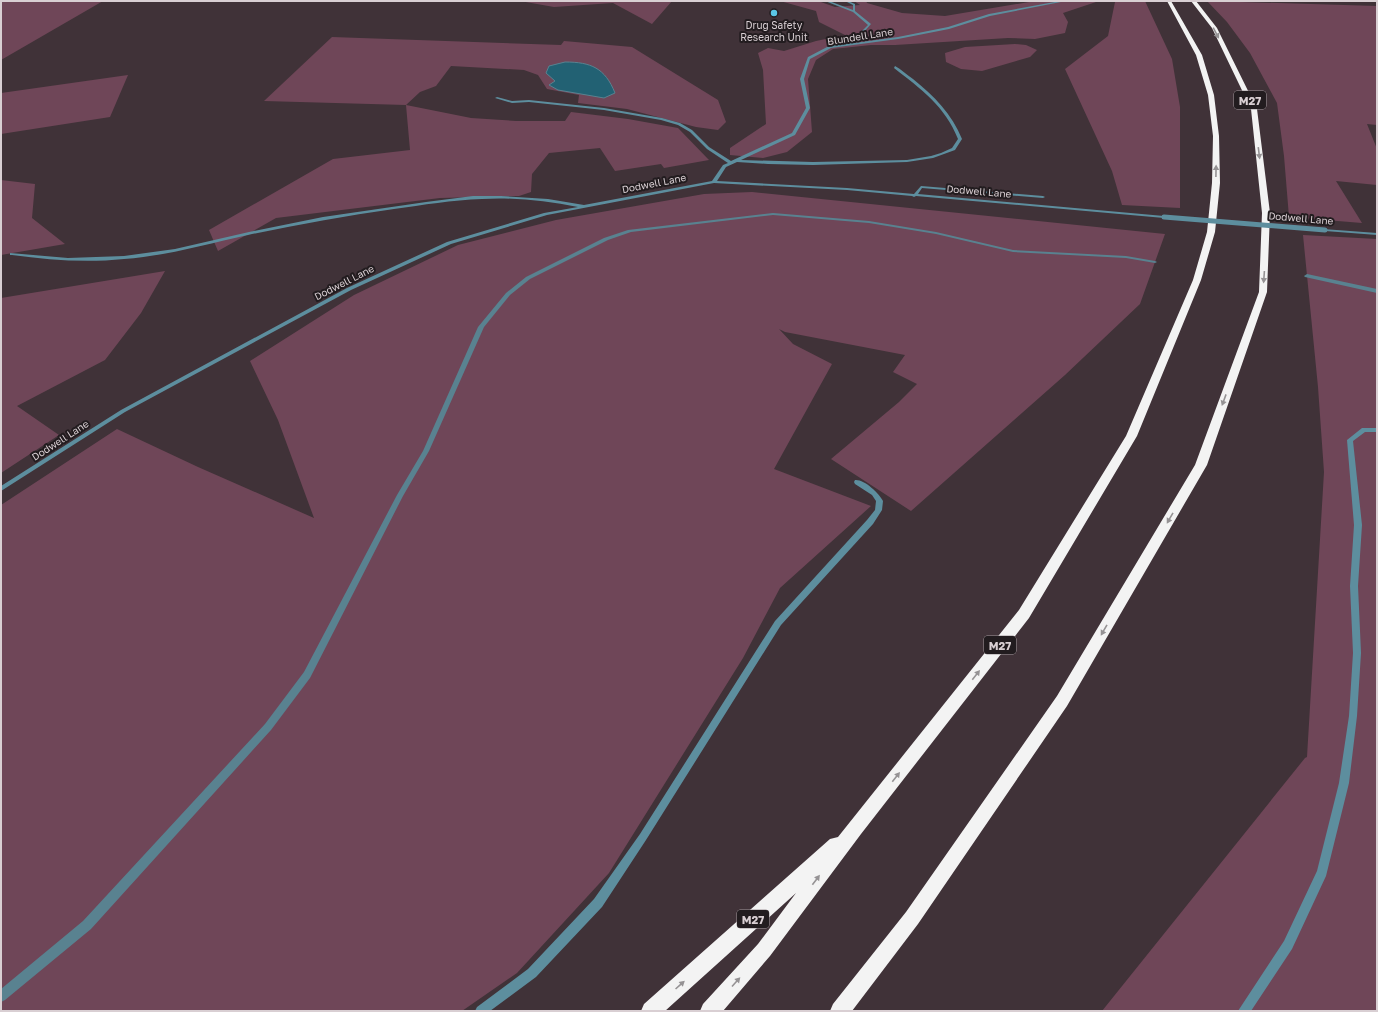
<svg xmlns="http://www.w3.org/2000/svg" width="1378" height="1012" viewBox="0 0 1378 1012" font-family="'Golos Text',sans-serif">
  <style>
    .green { fill: #6f4658 }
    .water { fill: #226173; stroke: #598290 }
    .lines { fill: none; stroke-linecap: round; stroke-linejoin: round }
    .stream { fill: #598290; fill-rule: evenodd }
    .minor { fill: #5d8e9e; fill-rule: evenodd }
    .highway { fill: #f3f3f3; fill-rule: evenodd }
    .minor-bridge { stroke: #5d8e9e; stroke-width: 5 }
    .oneway { fill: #959294 }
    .poi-dot { fill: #5bc7e7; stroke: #221c1f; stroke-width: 1.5 }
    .labels { text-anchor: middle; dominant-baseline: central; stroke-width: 4; stroke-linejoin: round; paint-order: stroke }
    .far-poi-label { font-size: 10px; fill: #d9cfd3; stroke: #221c1f }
    .far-street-label { font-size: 10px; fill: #d9cfd3; stroke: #221c1f }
    .shield { fill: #221c1f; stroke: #a2999d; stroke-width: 1 }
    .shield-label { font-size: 11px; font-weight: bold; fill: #d9cfd3 }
  </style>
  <rect width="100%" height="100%" fill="#403238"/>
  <path class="green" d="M 1,1 L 103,1 L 1,60 L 1,63 Z
    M 520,1 L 672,1 L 652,24 L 613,3 L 554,7 Z
    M 780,1 L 818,1 L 835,7 L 860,5 L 854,1 L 866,1 L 867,3 L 902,13 L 945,16 L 1035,1 L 1099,1 L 1063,13 L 1068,22 L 1065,33 L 1035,39 L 1008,38 L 895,45 L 871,45 L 833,49 L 816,60 L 808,79 L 812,132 L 787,152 L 763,158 L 730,155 L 730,148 L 766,124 L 763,70 L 758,53 L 768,48 L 784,51 L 816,41 L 845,35 L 819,22 L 816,11 Z
    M 1107,1 L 1145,1 L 1172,59 L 1180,107 L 1180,208 L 1122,205 L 1112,171 L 1065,69 L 1108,36 L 1115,2 Z
    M 1207,1 L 1377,6 L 1377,125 L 1367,124 L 1377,149 L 1377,185 L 1336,181 L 1362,223 L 1289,217 L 1284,156 L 1277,103 L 1250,53 L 1227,22 Z
    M 332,37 L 561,45 L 564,41 L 632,47 L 718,100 L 726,122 L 718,130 L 696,127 L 627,109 L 578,103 L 579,95 L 547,89 L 538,75 L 524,70 L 451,66 L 436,86 L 420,92 L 406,105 L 471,118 L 516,121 L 565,121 L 571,112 L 628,119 L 678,128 L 709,160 L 664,168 L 661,164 L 615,171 L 600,148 L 549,153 L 532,174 L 531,192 L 519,196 L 440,198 L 276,218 L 218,251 L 209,230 L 333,159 L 410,150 L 406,105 L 264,101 Z
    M 1015,44 L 1026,45 L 1037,50 L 1030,57 L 982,71 L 961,69 L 946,62 L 945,53 L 965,47 Z
    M 128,75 L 110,117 L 1,134 L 1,93 Z
    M 1,180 L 35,184 L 32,218 L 65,244 L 1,255 Z
    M 752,192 L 1165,234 L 1140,304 L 1065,375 L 911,511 L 831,459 L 899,402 L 917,384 L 893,372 L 905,355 L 785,332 L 779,329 L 793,344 L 832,364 L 774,469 L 871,506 L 780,588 L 743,658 L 609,873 L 517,973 L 462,1011 L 1,1011 L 1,505 L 117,429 L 198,467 L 314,518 L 278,420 L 250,361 L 354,295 L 458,245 L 556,220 L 704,194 Z
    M 1303,235 L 1377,239 L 1377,1011 L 1102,1011 L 1305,758 L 1307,757 L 1324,472 L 1318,387 Z
    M 165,271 L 141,313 L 105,360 L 17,406 L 59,435 L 1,473 L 1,298 Z"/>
  <path class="water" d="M 565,62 C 591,62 605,68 615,93 L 604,98 L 558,90 L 549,85 L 555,81 L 546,73 L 549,66 Z"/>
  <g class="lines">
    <path class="stream" d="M 773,213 L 869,221 L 936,232 L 1013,250 L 1126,256 L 1155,261 L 1157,262 L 1155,263 L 1126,258 L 1013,252 L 936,234 L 869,223 L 773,215 L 631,232 L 608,240 L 530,279 L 510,295 L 484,327 L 429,451 L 403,496 L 310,678 L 271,730 L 91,929 L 5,1000 L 1,1002 L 1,989 L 83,921 L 265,724 L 304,672 L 397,495 L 423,451 L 478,327 L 506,293 L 526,277 L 604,238 L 628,230 Z
      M 1307,274 L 1377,289 L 1377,293 L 1305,277 L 1304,276 Z"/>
    <path class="minor" d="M 825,1 L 829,1 L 853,10 L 853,5 L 845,1 L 848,1 L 855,4 L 855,11 L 871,24 L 854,43 L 898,37 L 948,27 L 989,14 L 1060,1 L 1066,1 L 990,16 L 949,29 L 898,39 L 831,48 L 810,59 L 804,79 L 810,108 L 795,135 L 741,160 L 813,162 L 907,160 L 931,156 L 941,153 L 952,148 L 958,139 C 945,106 921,89 894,68 L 895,66 C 901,69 907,75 913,79 C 934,96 952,114 962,139 L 955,150 L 933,158 L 907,162 L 813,165 L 768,164 L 737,162 L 726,167 L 717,181 L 847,188 L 914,194 L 921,186 L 1043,196 L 1045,197 L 1043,198 L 922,188 L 918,194 L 1164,216 L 1166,217 L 1164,218 L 916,196 L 914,197 L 912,196 L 847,190 L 714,183 L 547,215 L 451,244 L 351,290 L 125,412 L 1,491 L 1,486 L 121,410 L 347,288 L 447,242 L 544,213 L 578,207 C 546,201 514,197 482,199 C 452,200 423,205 394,209 C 345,216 297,225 248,235 C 207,244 166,256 124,259 C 86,263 49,260 12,255 L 10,255 L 10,253 L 68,258 L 124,256 L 175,249 L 249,232 L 323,217 L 426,202 L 473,196 L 501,196 L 548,199 L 584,205 L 712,181 L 723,165 L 728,163 L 707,149 L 690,132 L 678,125 L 661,120 L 604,110 L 529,102 L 512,103 L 495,98 L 497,97 L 512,101 L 529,100 L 604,108 L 662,118 L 680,123 L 692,130 L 709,147 L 731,161 L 792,133 L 806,108 L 800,79 L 808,57 L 829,46 L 850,43 L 868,25 L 853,12 Z
      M 1323,229 L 1377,233 L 1377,235 L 1325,231 L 1323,230 Z
      M 1362,428 L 1377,428 L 1377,432 L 1365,432 L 1353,441 L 1362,525 L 1358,586 L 1361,653 L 1357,716 L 1349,783 L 1326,876 L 1292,949 L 1251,1011 L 1238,1011 L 1284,941 L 1317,871 L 1339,783 L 1349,716 L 1353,653 L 1350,586 L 1354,525 L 1347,440 Z
      M 855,480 C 864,479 879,493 883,501 L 882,510 L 873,524 L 781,625 L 646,840 L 602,907 L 536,977 L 490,1011 L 475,1011 L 477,1007 L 528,969 L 594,899 L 640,834 L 775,621 L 867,520 L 875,510 L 876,501 L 872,495 L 855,484 L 854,482 Z"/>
    <path class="highway" d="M 1167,1 L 1171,1 L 1202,55 L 1214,95 L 1219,136 L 1220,183 L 1215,232 L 1201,280 L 1137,436 L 1029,618 L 861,834 L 770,956 L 723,1011 L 700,1011 L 703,1004 L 758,944 L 796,893 L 665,1011 L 641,1011 L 644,1004 L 830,839 L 838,837 L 1019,610 L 1126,436 L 1193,280 L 1207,232 L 1212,183 L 1213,136 L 1208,95 L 1196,55 Z
      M 1191,1 L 1196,1 L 1217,28 L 1257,109 L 1270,213 L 1267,292 L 1207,465 L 1067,706 L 918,924 L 852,1011 L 830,1011 L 833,1004 L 906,912 L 1057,696 L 1195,465 L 1259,292 L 1262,213 L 1251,109 L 1212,28 Z"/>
    <path class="minor-bridge" d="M 1164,217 L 1325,230"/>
  </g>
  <defs><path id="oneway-solid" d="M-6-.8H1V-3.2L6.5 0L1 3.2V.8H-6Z"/></defs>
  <g class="oneway">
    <use href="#oneway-solid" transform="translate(1216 33) rotate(62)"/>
    <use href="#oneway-solid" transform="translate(1259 153) rotate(83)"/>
    <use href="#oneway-solid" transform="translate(1216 171) rotate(-89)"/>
    <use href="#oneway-solid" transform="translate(1264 277) rotate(94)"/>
    <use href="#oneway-solid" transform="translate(1224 400) rotate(110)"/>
    <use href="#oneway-solid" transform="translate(1170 518) rotate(120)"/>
    <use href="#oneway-solid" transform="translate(1104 630) rotate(120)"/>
    <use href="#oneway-solid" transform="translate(976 675) rotate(-52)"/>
    <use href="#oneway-solid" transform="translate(896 777) rotate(-52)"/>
    <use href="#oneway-solid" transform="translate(816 880) rotate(-53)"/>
    <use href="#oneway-solid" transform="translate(736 982) rotate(-48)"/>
    <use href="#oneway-solid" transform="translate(680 985) rotate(-42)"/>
  </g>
  <circle class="poi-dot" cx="774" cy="13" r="4"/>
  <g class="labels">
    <g class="far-poi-label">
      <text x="774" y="25">Drug Safety<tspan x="774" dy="12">Research Unit</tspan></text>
    </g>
    <g class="far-street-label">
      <text transform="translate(860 36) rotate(-9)">Blundell Lane</text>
      <text transform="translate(654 183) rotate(-11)">Dodwell Lane</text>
      <text transform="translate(979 191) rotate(5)">Dodwell Lane</text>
      <text transform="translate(1301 218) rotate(5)">Dodwell Lane</text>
      <text transform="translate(344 282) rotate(-27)">Dodwell Lane</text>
      <text transform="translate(60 440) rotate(-33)">Dodwell Lane</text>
    </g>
    <g class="shield">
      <rect x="1234" y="91" width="32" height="18" rx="3"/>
      <rect x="984" y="636" width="32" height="18" rx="3"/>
      <rect x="737" y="910" width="32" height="18" rx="3"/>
    </g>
    <g class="shield-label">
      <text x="1250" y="100">M27</text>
      <text x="1000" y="645">M27</text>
      <text x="753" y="919">M27</text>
    </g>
  </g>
  <rect width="1378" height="1012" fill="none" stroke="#d9cfd3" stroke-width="4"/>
</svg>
